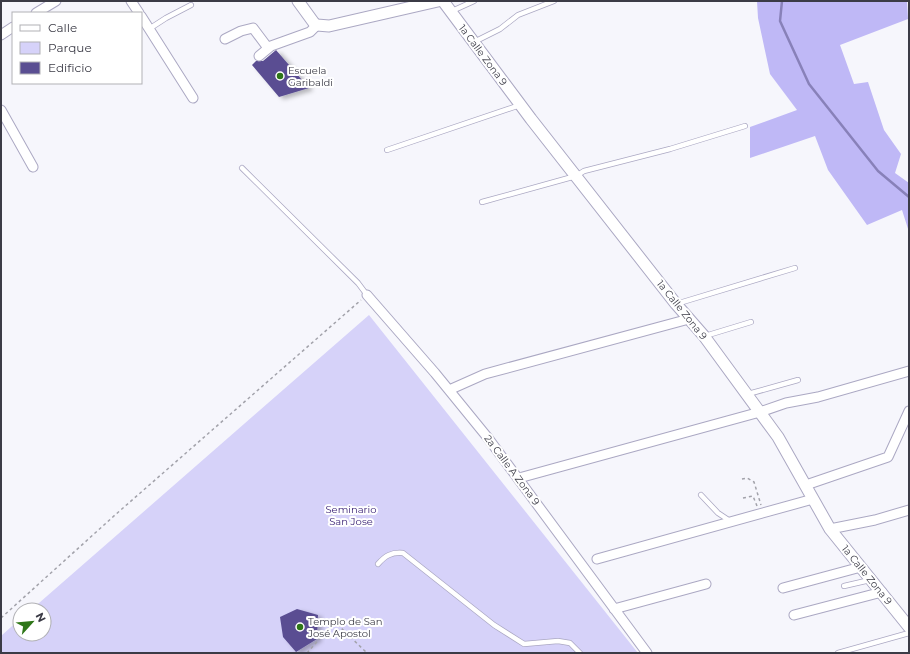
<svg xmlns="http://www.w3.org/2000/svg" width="910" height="654" viewBox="0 0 910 654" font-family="Montserrat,sans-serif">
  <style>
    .green { fill: #d6d2f9 }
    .forest { fill: #bfb8f6 }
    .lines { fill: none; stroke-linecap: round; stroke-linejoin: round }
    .stream { stroke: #8881b9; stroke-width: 2.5 }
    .building { fill: #5a4e92; filter: url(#shadow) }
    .service-casing { stroke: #aba8c3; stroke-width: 6 }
    .minor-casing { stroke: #aba8c3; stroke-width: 11 }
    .tertiary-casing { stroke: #aba8c3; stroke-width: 13 }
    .path { stroke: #a2a2aa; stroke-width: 1.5; stroke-dasharray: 3 3; stroke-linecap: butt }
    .service { stroke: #fff; stroke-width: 4.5 }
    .minor { stroke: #fff; stroke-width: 9 }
    .tertiary { stroke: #fff; stroke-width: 11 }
    .poi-dot { fill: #2e7618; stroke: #fff; stroke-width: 1.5 }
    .labels { text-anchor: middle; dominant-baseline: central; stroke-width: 4; stroke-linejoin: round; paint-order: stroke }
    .street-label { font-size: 10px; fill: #3b3b46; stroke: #fff }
    .poi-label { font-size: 10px; fill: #3b3b46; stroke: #fff; text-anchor: start }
    .park-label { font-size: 10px; fill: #351c72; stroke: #fff }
  </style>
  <defs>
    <filter id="shadow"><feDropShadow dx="4.5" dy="2.5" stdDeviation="2" flood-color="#0004"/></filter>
  </defs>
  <rect width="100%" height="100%" fill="#f6f6fc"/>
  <path class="green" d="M 369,315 L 638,653 L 1,653 L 1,636 L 20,619 L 20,634 L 44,634 L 44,610 L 31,610 Z"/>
  <path class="forest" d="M 757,1 L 907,1 L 908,19 L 840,45 L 854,84 L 868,82 L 884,130 L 901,154 L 895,173 L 909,183 L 909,232 L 902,210 L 867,225 L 828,170 L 815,136 L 750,158 L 750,127 L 797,110 L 770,74 L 758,18 Z"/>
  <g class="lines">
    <path class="stream" d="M 782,1 L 780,21 L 809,84 L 878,171 L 909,197"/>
  </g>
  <path class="building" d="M 276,50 L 309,88 L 279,97 L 252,65 L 256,61 L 263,61 Z
    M 297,609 L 318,615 L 317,639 L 296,652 L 283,637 L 280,617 Z"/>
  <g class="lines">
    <defs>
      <path id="service" d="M 452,11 L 474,1
        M 149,29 L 166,18 L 191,5
        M 474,42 L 500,29 L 518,15 L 554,1
        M 387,150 L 520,105
        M 242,168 L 358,283 L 367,295
        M 482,202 L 576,176 L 584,171 L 670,149 L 745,126
        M 676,304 L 795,268
        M 705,336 L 751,322
        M 748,394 L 798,380
        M 701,495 L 718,513 L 730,521
        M 378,564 C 385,556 391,552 403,553 L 494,625 L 524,644 L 558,641 L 570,643 L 580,653
        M 844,586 L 870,580
        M 838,653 L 909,633"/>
      <path id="minor" d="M 131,1 L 139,13
        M 36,13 L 56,1
        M 141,16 L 193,98
        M 1,35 L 13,27
        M 225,39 L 241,31 L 253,28 L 268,48
        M 259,56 L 271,46 L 310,32 L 317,25
        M 1,110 L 33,167
        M 367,295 L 435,373 L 488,438 L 647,653
        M 449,390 L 485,374 L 689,319
        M 519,478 L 760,412 L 786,403 L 818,397 L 909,371
        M 806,485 L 888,457 L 909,411
        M 830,529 L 875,520 L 909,510
        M 597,559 L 813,499
        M 783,588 L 861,567
        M 614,609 L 706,584
        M 794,615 L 882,592"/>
      <path id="tertiary" d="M 298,1 L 314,23 L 317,25 L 329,26 L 438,1
        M 443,1 L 531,119 L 676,304 L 704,336 L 778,437 L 830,529 L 909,627"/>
    </defs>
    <use href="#service" class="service-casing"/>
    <use href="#minor" class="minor-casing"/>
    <use href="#tertiary" class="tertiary-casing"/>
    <path class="path" d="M 742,479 L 747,478 L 754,482 L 761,505
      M 743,498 L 753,496 L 757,506
      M 1,618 L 115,515 L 361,300
      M 307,653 L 330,627 L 335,625 L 339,626 L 367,653"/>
    <use href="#service" class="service"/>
    <use href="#minor" class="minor"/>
    <use href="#tertiary" class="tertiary"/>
  </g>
  <g class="poi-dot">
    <circle cx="280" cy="76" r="4"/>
    <circle cx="300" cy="627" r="4"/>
  </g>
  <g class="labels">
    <g class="street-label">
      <text transform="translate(483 55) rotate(53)">1a Calle Zona 9</text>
      <text transform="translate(682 310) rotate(51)">1a Calle Zona 9</text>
      <text transform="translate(512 470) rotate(53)">2a Calle A Zona 9</text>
      <text transform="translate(867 575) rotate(51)">1a Calle Zona 9</text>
    </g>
    <g class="poi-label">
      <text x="288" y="70">Escuela<tspan x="288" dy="12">Garibaldi</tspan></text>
      <text x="308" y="621">Templo de San<tspan x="308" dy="12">José Apostol</tspan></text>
    </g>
    <g class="park-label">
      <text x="351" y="509">Seminario<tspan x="351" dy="12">San Jose</tspan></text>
    </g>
  </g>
  <rect width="910" height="654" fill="none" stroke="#3b3b46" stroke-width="4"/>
  <rect x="12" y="12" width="130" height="72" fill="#ffffff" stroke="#b1b1b5"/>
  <rect x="20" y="25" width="20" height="6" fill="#ffffff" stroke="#b1b1b5"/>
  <text x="48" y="32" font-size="12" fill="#3b3b46">Calle</text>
  <rect x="20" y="42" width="20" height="12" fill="#d6d2f9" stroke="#b1b1b5"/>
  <text x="48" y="52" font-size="12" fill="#3b3b46">Parque</text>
  <rect x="20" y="62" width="20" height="12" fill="#5a4e92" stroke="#b1b1b5"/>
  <text x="48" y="72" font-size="12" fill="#3b3b46">Edificio</text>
  <g transform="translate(32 622) rotate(63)"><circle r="19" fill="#ffffff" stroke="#b1b1b5"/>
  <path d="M0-3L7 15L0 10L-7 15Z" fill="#2e7618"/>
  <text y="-6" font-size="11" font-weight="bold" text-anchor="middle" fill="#3b3b46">N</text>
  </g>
</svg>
